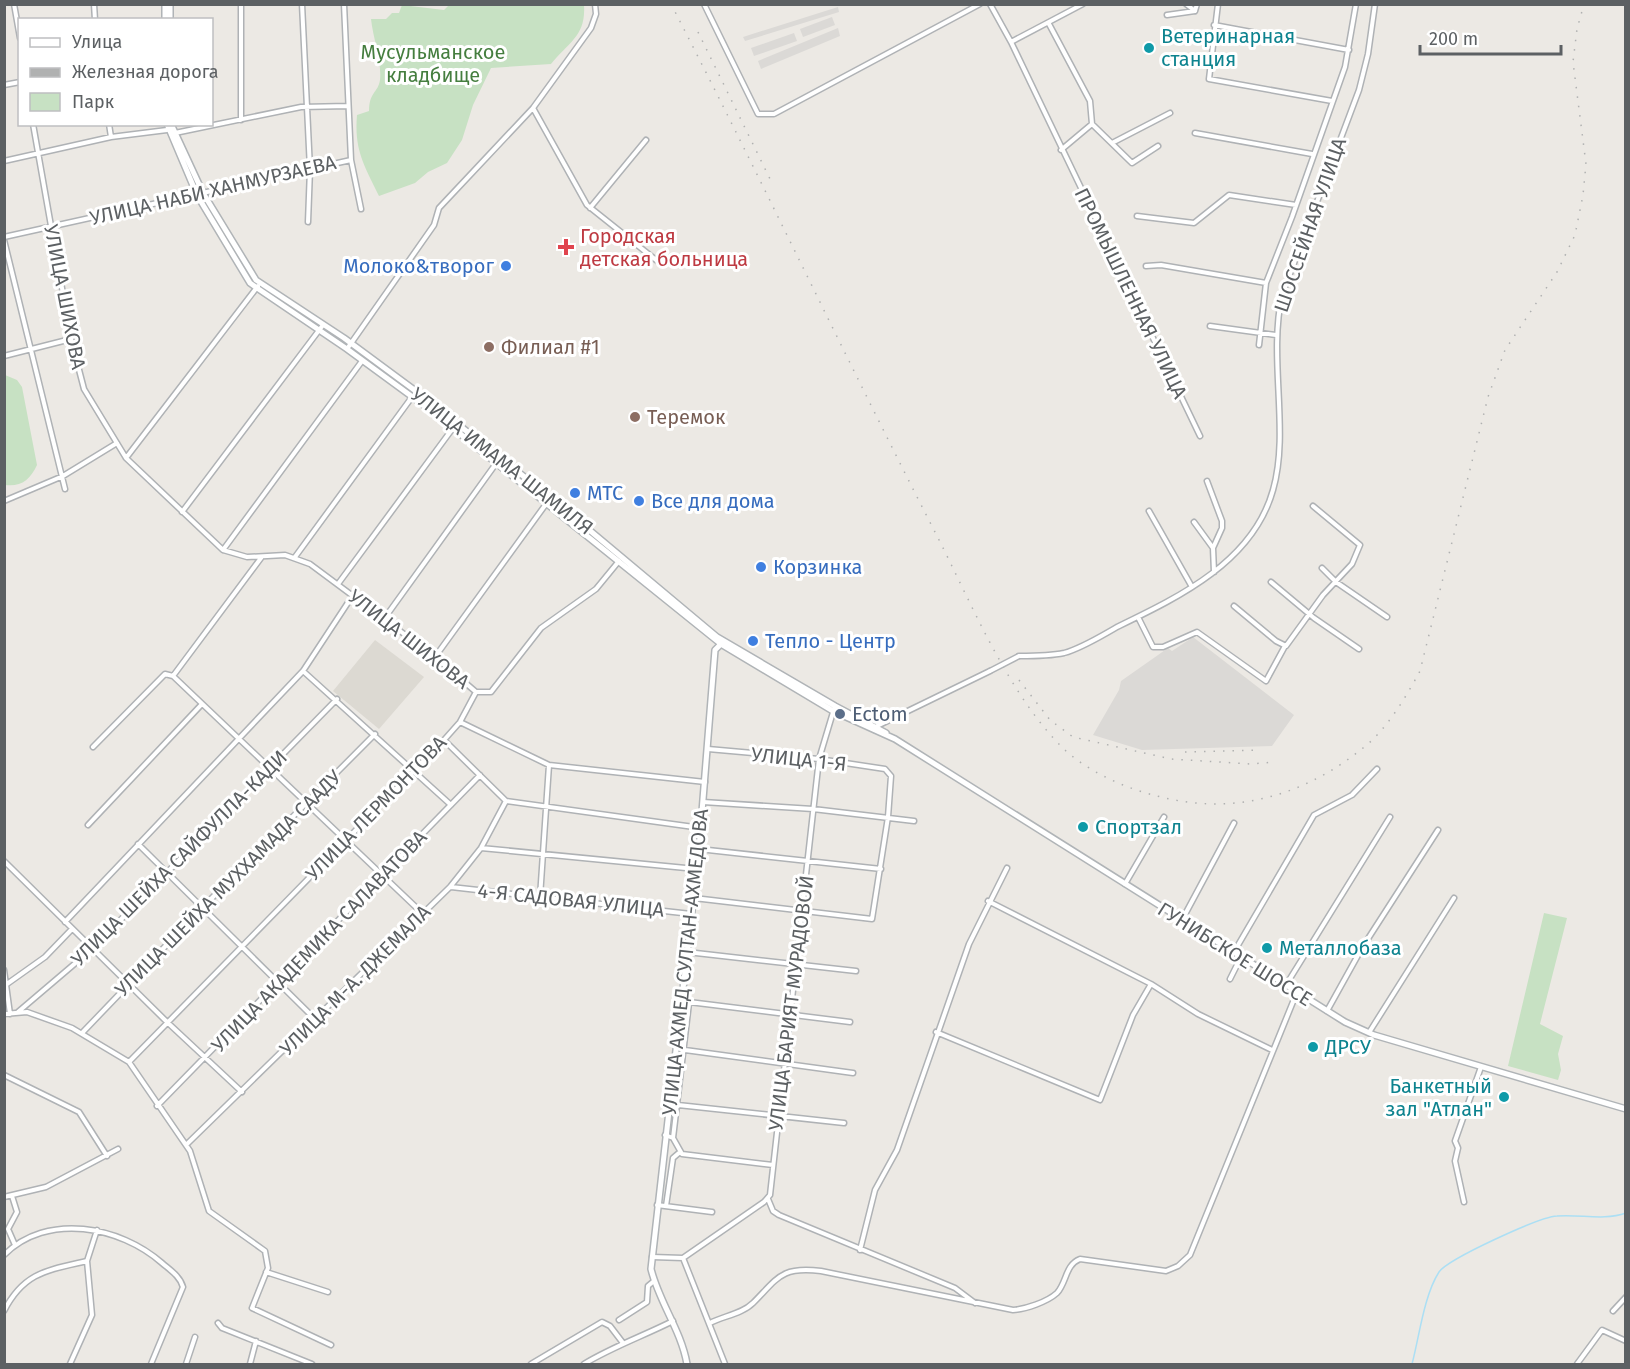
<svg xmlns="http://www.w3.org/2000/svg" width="1630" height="1369" viewBox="0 0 1630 1369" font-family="'Fira Sans',sans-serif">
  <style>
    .industrial { fill: #dbd9d6 }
    .education { fill: #dcd9d2 }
    .green { fill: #c7e1c3 }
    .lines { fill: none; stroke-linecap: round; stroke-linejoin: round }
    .stream { stroke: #acdff4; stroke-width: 1.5 }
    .minor-casing { stroke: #afb2b5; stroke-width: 7 }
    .secondary-casing { stroke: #b0b4b7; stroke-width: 8 }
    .minor { stroke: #fff; stroke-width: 4 }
    .secondary { stroke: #fff; stroke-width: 5 }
    .rail { stroke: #b0b1b1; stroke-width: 1.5; stroke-dasharray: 1.5 8; stroke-linecap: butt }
    .minor-bridge-casing { stroke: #afb2b5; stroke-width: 7; stroke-linecap: butt }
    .minor-bridge { stroke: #fff; stroke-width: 4 }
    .culture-dot { fill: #0f9aa8; stroke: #fff; stroke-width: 2 }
    .health-dot { fill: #e0444e; stroke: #fff; stroke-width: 2 }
    .shop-dot { fill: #3f7fe0; stroke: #fff; stroke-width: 2 }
    .education-dot { fill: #8d6e63; stroke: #fff; stroke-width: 2 }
    .service-dot { fill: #5c6f8a; stroke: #fff; stroke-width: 2 }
    .labels { text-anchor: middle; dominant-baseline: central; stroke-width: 6; stroke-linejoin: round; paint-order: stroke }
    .culture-label { font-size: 20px; fill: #0d838f; stroke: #fff; text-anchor: start }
    .park-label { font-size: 20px; fill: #457e3f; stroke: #fff }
    .street-label { font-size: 20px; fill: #5c6063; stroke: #fff }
    .health-label { font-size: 20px; fill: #be3a42; stroke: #fff; text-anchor: start }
    .shop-label { font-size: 20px; fill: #366cbe; stroke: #fff; text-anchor: start }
    .education-label { font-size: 20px; fill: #785e54; stroke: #fff; text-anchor: start }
    .service-label { font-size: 20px; fill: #4e5e75; stroke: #fff; text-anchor: start }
  </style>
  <rect width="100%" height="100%" fill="#ece9e4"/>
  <path class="industrial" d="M 838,7 L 839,12 L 745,41 L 743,37 Z
    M 832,17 L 835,25 L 803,37 L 800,29 Z
    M 838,28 L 840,36 L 761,69 L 758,61 Z
    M 794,33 L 797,41 L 754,56 L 751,48 Z
    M 1193,637 L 1294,715 L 1272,746 L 1142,750 L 1093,735 L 1119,690 L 1121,681 L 1168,648 L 1172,651 Z"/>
  <path class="education" d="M 375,640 L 424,677 L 379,729 L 333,691 Z"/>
  <path class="green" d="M 449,5 L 584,5 C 586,36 569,42 551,64 L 491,68 L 473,105 L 462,140 L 447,163 L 428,172 L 415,183 L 379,196 C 364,165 354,150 357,115 L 369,111 C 369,92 378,93 380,80 C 382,62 373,38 371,19 L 386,19 L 392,13 L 399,13 L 402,5 L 444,10 Z
    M 5,375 L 17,380 L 22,387 L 37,465 C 30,480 21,487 5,485 Z
    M 1544,913 L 1567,918 L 1540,1024 L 1563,1036 L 1558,1054 L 1561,1070 L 1558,1080 L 1508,1066 Z"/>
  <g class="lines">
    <path class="stream" d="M 1412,1364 C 1419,1338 1424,1295 1439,1272 C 1448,1259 1539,1217 1557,1216 C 1581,1214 1603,1221 1626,1213"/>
    <defs>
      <path id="minor" d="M 14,4 L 20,38
        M 94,4 L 95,20
        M 302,4 L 310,169 L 308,222
        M 344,4 L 351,160 L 361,209
        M 704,4 L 758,114 L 774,114 L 980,4
        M 990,4 L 1011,42 L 1200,436
        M 1186,4 L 1195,11
        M 1218,4 L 1209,79 L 1332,101
        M 1167,15 L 1195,11 L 1197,4
        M 1049,24 L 1090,101 L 1092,124
        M 1214,25 L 1349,50
        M 1011,42 L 1083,4
        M 4,85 L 20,82
        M 533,108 L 587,205 L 661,264
        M 241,120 L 241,4
        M 33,124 L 71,339 L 84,389 L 126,458 L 223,550 L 247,557 L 285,555 L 310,564 L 435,657 L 476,692
        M 109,124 L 111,137
        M 175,133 L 301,107 L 348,106
        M 1195,133 L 1312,154
        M 1112,143 L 1170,113
        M 1061,150 L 1092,124 L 1132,163 L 1158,146
        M 4,161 L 111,137 L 167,130
        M 590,208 L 646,140
        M 1137,216 L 1194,223 L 1229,195 L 1296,205
        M 4,237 L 351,160
        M 4,240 L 65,489
        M 1146,266 L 1161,265 L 1266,283
        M 1210,326 L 1276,335
        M 1259,345 L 1266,283 L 1292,217 L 1345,67 L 1356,4
        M 347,349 L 434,225 L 439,208 L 533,108 L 591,28 L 596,14 L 595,4
        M 4,356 L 71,339
        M 126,458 L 258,286
        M 1207,481 L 1222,521 L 1222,528 L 1213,548 L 1214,572
        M 4,501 L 63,476 L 117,443
        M 1149,511 L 1192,587
        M 182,512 L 323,325
        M 1194,522 L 1213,548
        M 223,550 L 362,361
        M 295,557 L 412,397
        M 1322,568 L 1336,582 L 1387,617
        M 1271,582 L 1314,618 L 1359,649
        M 338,584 L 453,428
        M 1234,606 L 1276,641 L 1286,646 L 1323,595 L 1352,564 L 1360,545 L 1313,506
        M 1138,617 L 1153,647 L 1163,647 L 1197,632 L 1266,681 L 1285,646
        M 384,619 L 500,458
        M 1019,656 C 1033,656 1050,656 1064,653 C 1082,648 1101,636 1117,627 C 1179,597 1253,562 1273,490 C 1290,431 1268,359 1282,295 L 1359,90 L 1368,54 L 1375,4
        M 435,657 L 546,504
        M 303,671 L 451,805
        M 173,676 L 421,912
        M 476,692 L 491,692 L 541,628 L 596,589 L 619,561
        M 460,722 L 549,765 L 705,782
        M 875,730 L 877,726 L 990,671
        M 444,740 L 506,801 L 701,828
        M 93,747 L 165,674 L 173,676 L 261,558
        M 703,802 L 813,809 L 914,821
        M 88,825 L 202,704
        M 138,844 L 316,1020
        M 481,848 L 696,869
        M 699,849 L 881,869
        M 4,861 L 167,1022 L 242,1092
        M 1125,884 L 1164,817
        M 451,887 L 691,914
        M 540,897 L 549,765
        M 694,898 L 872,919 L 888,817 L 891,776 L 885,769 L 819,759 L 708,749
        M 988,901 L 1151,984 L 1198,1014 L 1272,1050
        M 1182,920 L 1234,823
        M 65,922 L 303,671 L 353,595
        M 687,952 L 856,971
        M 1234,952 L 1314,815 L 1352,795 L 1377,769
        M 4,970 L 10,1014
        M 1230,979 L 1241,957
        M 7,984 L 45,957 L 72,929
        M 1286,985 L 1390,817
        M 681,1001 L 850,1022
        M 1327,1011 L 1362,948 L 1438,830
        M 18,1012 L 92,949 L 337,699
        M 4,1014 L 27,1012 L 72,1028 L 129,1062 L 190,1151 L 209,1211 L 265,1251 L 268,1268 L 252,1308 L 331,1345
        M 1370,1031 L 1454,898
        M 936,1032 L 1100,1100 L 1133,1015 L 1151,984
        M 82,1033 L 203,907 L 375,734
        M 685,1050 L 853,1073
        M 129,1062 L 444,740 L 460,722 L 476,692
        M 4,1075 L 79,1112 L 107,1156
        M 678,1105 L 844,1123
        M 157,1106 L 480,775
        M 665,1135 L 673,1138 L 682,1154 L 773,1165
        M 673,1138 L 689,1003
        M 186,1145 L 450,887 L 481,848 L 506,801
        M 12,1196 L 17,1212 L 8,1229 L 15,1245
        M 4,1197 L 46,1187 L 118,1149
        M 768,1199 L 773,1211 L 779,1215 L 955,1288 L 975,1303
        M 1464,1202 L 1455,1161 L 1458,1148 L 1455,1141 L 1481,1067
        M 657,1205 L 712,1212
        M 666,1206 L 673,1158 L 680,1152
        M 860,1250 L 875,1190 L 897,1150 L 969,944 L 1007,868
        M 4,1255 C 47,1212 120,1226 162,1263 C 170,1270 180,1276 183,1287 L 151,1364
        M 652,1257 L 683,1258 L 725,1364
        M 683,1258 L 764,1202 L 770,1195 L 819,759 L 834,709
        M 266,1272 L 328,1292
        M 4,1311 C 24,1272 48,1270 87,1261 L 97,1230
        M 1613,1311 L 1626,1297
        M 619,1320 L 647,1302 L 648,1286 L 654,1281
        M 218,1323 L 222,1328 L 312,1364
        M 710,1323 C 723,1316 742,1314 753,1303 C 778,1278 781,1266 821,1271 L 1013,1310 C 1026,1309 1047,1302 1057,1293 C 1067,1282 1065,1265 1080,1259 L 1166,1271 L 1178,1266 L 1190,1255 L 1297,992
        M 70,1364 L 92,1315 L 87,1261
        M 186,1364 L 195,1337
        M 250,1364 L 256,1341
        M 531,1364 L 602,1322 L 610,1326 L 623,1343
        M 584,1364 C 612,1347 643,1336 673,1321
        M 1577,1364 L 1602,1330 L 1626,1341"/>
      <path id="secondary" d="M 165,4 L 165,20
        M 170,4 L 170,20
        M 167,124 L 197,195 L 250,283 L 257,288 L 347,349 L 433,412 L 721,644 L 833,711 L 895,739 L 1345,1022 L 1374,1035 L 1626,1109
        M 171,124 L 203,193 L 256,280 L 344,338 L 417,392 L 551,498 L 717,637 L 835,706 L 886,733
        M 687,1364 C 681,1330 659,1302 651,1269 L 699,849 L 715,650 L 721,644"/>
    </defs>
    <use href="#minor" class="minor-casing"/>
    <use href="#secondary" class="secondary-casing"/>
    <use href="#minor" class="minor"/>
    <use href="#secondary" class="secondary"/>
    <path class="rail" d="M 671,4 C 762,180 846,359 936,534 C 972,604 1009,697 1066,751 C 1091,773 1125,788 1157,796 C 1235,817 1308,795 1369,743 C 1390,724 1407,695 1420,671 L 1488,397 L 1505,350 L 1557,272 L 1575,235 L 1583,195 L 1586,164 L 1573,62 L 1577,29 L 1584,4
      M 698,32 L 772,183
      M 1019,680 L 1050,720 L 1073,737 L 1171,759 L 1251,764 L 1274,762
      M 1185,752 L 1260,750"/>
    <defs>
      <path id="minor-bridge" d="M 990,671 L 1019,656"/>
    </defs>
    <use href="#minor-bridge" class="minor-bridge-casing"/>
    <use href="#minor-bridge" class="minor-bridge"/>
  </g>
  <g class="culture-dot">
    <circle cx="1149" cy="48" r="6"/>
    <circle cx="1083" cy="827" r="6"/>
    <circle cx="1267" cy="948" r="6"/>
    <circle cx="1313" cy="1047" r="6"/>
    <circle cx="1504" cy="1097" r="6"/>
  </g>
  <path class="health-dot" d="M563 238h6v6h6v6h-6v6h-6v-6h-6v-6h6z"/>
  <g class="shop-dot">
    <circle cx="506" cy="266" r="6"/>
    <circle cx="575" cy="493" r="6"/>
    <circle cx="639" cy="501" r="6"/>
    <circle cx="761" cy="567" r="6"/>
    <circle cx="753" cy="641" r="6"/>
  </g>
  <g class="education-dot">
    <circle cx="489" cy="347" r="6"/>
    <circle cx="635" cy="417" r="6"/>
  </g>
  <circle class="service-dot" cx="840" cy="714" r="6"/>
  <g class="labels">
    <g class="culture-label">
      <text x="1161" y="36">Ветеринарная<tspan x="1161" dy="23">станция</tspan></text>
      <text x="1095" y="827">Спортзал</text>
      <text x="1279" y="948">Металлобаза</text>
      <text x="1325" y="1047">ДРСУ</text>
      <text x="1492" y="1086" text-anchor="end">Банкетный<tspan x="1492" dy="23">зал "Атлан"</tspan></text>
    </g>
    <g class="park-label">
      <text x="433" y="52">Мусульманское<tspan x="433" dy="23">кладбище</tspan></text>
    </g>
    <g class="street-label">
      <text transform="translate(213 190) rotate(-13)">УЛИЦА НАБИ ХАНМУРЗАЕВА</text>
      <text transform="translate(1310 225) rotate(-71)">ШОССЕЙНАЯ УЛИЦА</text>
      <text transform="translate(1131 293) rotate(64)">ПРОМЫШЛЕННАЯ УЛИЦА</text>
      <text transform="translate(65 297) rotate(79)">УЛИЦА ШИХОВА</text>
      <text transform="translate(502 461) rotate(38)">УЛИЦА ИМАМА ШАМИЛЯ</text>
      <text transform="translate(409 639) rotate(38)">УЛИЦА ШИХОВА</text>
      <text transform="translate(799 759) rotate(6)">УЛИЦА 1-Я</text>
      <text transform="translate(376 808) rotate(-46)">УЛИЦА ЛЕРМОНТОВА</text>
      <text transform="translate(179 858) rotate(-45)">УЛИЦА ШЕЙХА САЙФУЛЛА-КАДИ</text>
      <text transform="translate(228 883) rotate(-45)">УЛИЦА ШЕЙХА МУХХАМАДА СААДУ</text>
      <text transform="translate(571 900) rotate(6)">4-Я САДОВАЯ УЛИЦА</text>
      <text transform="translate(319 941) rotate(-46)">УЛИЦА АКАДЕМИКА САЛАВАТОВА</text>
      <text transform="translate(1235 954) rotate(32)">ГУНИБСКОЕ ШОССЕ</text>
      <text transform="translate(685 962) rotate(-84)">УЛИЦА АХМЕД СУЛТАН-АХМЕДОВА</text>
      <text transform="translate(355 980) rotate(-45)">УЛИЦА М-А. ДЖЕМАЛА</text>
      <text transform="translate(791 1003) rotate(-83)">УЛИЦА БАРИЯТ МУРАДОВОЙ</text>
    </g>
    <g class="health-label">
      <text x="580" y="236">Городская<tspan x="580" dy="23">детская больница</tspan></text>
    </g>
    <g class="shop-label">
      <text x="494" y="266" text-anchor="end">Молоко&amp;творог</text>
      <text x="587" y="493">МТС</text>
      <text x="651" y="501">Все для дома</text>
      <text x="773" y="567">Корзинка</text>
      <text x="765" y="641">Тепло - Центр</text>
    </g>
    <g class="education-label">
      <text x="501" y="347">Филиал #1</text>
      <text x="647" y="417">Теремок</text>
    </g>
    <g class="service-label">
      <text x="852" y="714">Ectom</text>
    </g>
  </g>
  <rect width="1630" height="1369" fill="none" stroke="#5c6063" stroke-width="12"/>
  <rect x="18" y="18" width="195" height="108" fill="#ffffff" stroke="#bebfc1" stroke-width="1.5"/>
  <rect x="30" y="38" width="30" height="9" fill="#ffffff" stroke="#bebfc1" stroke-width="1.5"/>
  <text x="72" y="48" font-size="18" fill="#5c6063">Улица</text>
  <rect x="30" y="68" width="30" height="9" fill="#b0b1b1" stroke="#bebfc1" stroke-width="1.5"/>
  <text x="72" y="78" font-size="18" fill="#5c6063">Железная дорога</text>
  <rect x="30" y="93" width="30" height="18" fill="#c7e1c3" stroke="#bebfc1" stroke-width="1.5"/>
  <text x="72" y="108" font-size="18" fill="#5c6063">Парк</text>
  <path d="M1420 45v9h141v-9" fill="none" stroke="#5c6063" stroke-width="3"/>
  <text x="1429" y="45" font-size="18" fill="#5c6063" stroke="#ffffff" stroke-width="4.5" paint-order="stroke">200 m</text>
</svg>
